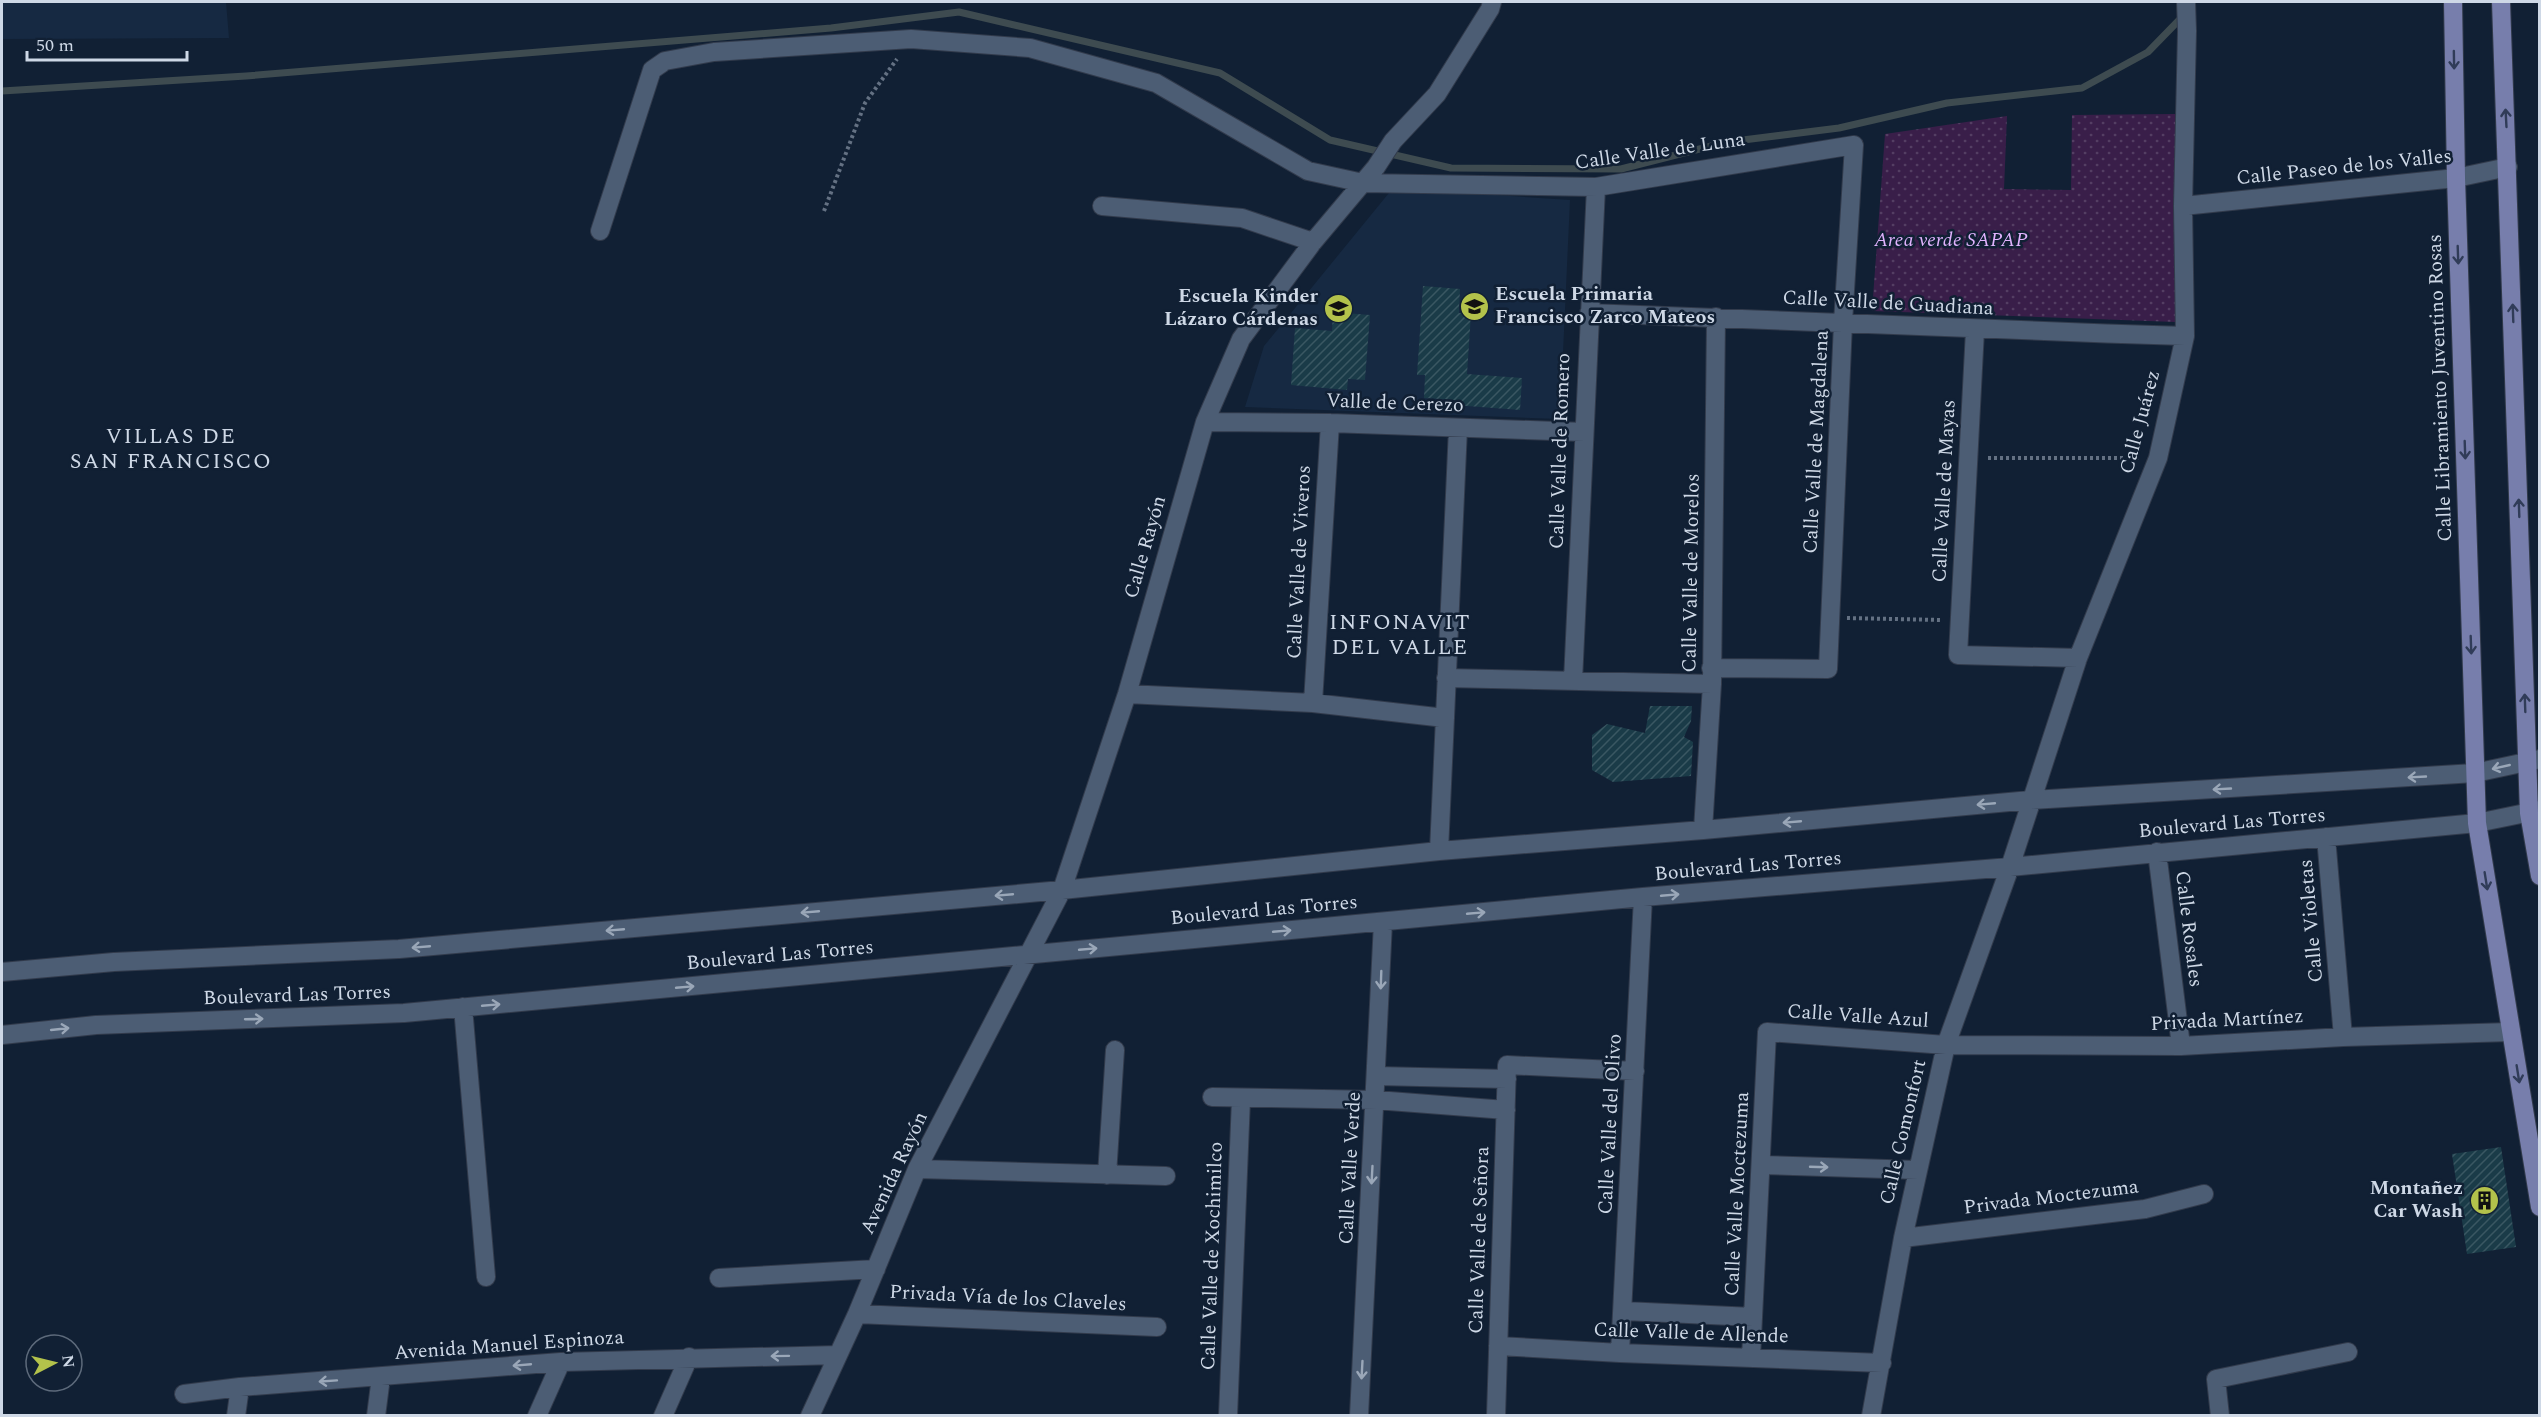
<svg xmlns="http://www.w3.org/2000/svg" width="2541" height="1417" viewBox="0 0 2541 1417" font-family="Spectral,serif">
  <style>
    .built { fill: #162942 }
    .grass { fill: url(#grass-dots) }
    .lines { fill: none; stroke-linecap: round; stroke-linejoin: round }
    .stream { stroke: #3e4b50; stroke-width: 7 }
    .building { fill: url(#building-hatch) }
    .minor-casing { stroke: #323b4c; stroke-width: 20 }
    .major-casing { stroke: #323b4c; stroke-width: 20 }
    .path { stroke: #647183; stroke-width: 4; stroke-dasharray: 3 3; stroke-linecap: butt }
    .minor { stroke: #4c5d74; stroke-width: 18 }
    .major { stroke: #777eac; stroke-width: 18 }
    .oneway { stroke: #303c58 }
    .oneway2 { stroke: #9aa7b8 }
    .labels { text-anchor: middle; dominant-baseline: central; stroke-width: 5; stroke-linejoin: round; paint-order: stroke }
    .street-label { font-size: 20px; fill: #ced8e6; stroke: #112034 }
    .park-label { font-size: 20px; font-style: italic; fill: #e1b3fe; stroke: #112034 }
    .poi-label { font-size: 20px; font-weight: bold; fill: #ced8e6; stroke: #112034; text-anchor: end }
    .quarter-label { font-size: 22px; letter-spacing: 1.5px; fill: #ced8e6; stroke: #112034 }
  </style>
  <defs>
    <pattern id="grass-dots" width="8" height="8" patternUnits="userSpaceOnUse" patternTransform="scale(1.5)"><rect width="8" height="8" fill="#391e49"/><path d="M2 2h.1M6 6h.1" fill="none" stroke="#543e63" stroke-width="1.8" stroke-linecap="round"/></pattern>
    <pattern id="building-hatch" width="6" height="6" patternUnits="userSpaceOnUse" patternTransform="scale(1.5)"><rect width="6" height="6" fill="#1a3b48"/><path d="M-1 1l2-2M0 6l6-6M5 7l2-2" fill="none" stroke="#3a5762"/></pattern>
  </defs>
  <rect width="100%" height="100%" fill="#112034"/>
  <path class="built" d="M 2,2 L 226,2 L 229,38 L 2,39 Z
    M 1393,188 L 1570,200 L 1560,419 L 1245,407 L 1264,346 Z"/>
  <path class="grass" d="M 2175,114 L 2176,322 L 1872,311 L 1885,134 L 2007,116 L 2004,189 L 2071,190 L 2072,115 Z"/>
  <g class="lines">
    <path class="stream" d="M 2,91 L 246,76 L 831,28 L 959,12 L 1220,73 L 1330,140 L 1451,168 L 1621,169 L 1727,142 L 1839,128 L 1947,103 L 2082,88 L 2148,52 L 2183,16"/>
  </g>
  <path class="building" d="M 1423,286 L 1460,289 L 1459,313 L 1471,314 L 1467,374 L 1522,378 L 1520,410 L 1454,405 L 1455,400 L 1424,398 L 1425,375 L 1417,375 Z
    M 1333,312 L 1370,315 L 1365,380 L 1348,379 L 1347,390 L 1291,385 L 1295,328 L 1332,331 Z
    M 1650,706 L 1692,706 L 1691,721 L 1684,737 L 1693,742 L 1691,776 L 1613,782 L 1592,770 L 1592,735 L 1607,724 L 1645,733 Z
    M 2501,1147 L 2516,1247 L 2467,1254 L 2452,1154 Z"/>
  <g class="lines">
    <defs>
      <path id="minor" d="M 1102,206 L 1242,218 L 1313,242
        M 2183,206 L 2456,178 L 2508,167
        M 600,231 L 652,70 L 665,61 L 714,52 L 911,39 L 1030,48 L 1156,83 L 1308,171 L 1363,183 L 1596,187 L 1854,145 L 1843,323 L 1828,669 L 1711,668
        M 1589,313 C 1787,319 1986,330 2185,336
        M 1975,330 L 1958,655 L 2078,658
        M 1205,422 L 1330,423 L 1584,432
        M 1446,678 L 1712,684
        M 1573,681 L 1596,187
        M 1127,694 L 1313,703 L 1445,718
        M 1313,703 L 1330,423
        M 1703,830 L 1712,684 L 1716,317
        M 2326,837 L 2343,1037
        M 1439,851 L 1458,428
        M 2157,852 L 2181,1046
        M 2,972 L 114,962 L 399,949 L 1062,890 L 1439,851 L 1703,830 L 2031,800 L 2475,773 L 2540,759
        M 463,1007 L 486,1277
        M 2,1035 L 96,1025 L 404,1013 L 1643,897 L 2010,867 L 2477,823 L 2540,810
        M 1377,1076 L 1507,1079
        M 1212,1097 L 1376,1100 L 1506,1110
        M 1761,1165 L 1918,1170
        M 917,1169 L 1166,1176
        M 1107,1175 L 1115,1050
        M 1903,1238 L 2145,1209 L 2204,1194
        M 719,1278 L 876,1269
        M 1624,1311 L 1753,1317
        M 857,1314 L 1157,1327
        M 1498,1346 L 1620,1353 L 1882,1363
        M 1620,1353 L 1643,897
        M 1751,1358 L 1767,1032 L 1946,1045 L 2181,1046 L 2343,1037 L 2511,1032
        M 184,1394 L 240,1387 L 561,1362 L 838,1355
        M 236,1416 L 240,1387
        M 376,1416 L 381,1377
        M 537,1416 L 561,1362
        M 663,1416 L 689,1357
        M 810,1416 L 857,1314 L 917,1169 L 1062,890 L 1127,694 L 1205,422 L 1241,339 L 1313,242 L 1376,167 L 1393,141 L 1437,94 L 1490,9 L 1492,2
        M 1228,1416 L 1241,1099
        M 1359,1416 L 1383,922
        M 1496,1416 L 1507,1065 L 1635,1071
        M 1871,1416 L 1903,1238 L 1946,1045 L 2010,867 L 2078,658 L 2158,458 L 2185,336 L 2183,206 L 2187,31 L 2186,2
        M 2220,1416 L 2216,1379 L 2348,1352"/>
      <path id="major" d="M 2453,2 L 2456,178 L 2477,823 L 2540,1207
        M 2501,2 L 2529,813 L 2540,876"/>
    </defs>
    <use href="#minor" class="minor-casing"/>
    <use href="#major" class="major-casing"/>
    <path class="path" d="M 824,211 L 865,103 L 897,59
      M 1988,458 L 2139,458
      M 1847,618 L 1941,620"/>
    <use href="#minor" class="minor"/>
    <use href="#major" class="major"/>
  </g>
  <defs><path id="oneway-shaft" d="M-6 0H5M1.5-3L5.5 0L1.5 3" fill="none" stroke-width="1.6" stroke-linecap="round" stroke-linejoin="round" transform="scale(1.5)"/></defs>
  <g class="oneway">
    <use href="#oneway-shaft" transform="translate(2454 60) rotate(89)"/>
    <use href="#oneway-shaft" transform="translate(2506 118) rotate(-93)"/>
    <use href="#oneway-shaft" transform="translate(2458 255) rotate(88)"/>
    <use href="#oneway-shaft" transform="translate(2513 313) rotate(-92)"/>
    <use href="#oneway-shaft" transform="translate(2465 450) rotate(88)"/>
    <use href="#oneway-shaft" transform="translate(2519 508) rotate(-92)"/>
    <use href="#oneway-shaft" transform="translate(2471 645) rotate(88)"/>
    <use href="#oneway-shaft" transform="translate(2525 703) rotate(-92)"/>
    <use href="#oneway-shaft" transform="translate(2486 881) rotate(81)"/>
    <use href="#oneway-shaft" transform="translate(2518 1074) rotate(81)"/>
  </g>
  <g class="oneway2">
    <use href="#oneway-shaft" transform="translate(2501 767) rotate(167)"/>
    <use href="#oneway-shaft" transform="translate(2417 777) rotate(177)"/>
    <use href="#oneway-shaft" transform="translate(2222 789) rotate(177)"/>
    <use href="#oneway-shaft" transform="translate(1986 804) rotate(175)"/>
    <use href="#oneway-shaft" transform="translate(1792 822) rotate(175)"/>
    <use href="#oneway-shaft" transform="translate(1004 895) rotate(175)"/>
    <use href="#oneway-shaft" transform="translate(1670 895) rotate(-5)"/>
    <use href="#oneway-shaft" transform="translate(810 912) rotate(175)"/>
    <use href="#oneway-shaft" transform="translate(1476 913) rotate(-5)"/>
    <use href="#oneway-shaft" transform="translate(615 930) rotate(175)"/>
    <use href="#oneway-shaft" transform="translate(1282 931) rotate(-5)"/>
    <use href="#oneway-shaft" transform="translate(421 947) rotate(175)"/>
    <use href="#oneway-shaft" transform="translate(1088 949) rotate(-5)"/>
    <use href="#oneway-shaft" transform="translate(1381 980) rotate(92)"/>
    <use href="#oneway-shaft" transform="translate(685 987) rotate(-5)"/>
    <use href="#oneway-shaft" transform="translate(491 1005) rotate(-5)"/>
    <use href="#oneway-shaft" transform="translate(254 1019) rotate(-2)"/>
    <use href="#oneway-shaft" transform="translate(60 1029) rotate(-6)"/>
    <use href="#oneway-shaft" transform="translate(1819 1167) rotate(2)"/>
    <use href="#oneway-shaft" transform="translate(1372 1175) rotate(93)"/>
    <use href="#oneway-shaft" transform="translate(780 1356) rotate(179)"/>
    <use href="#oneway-shaft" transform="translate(522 1365) rotate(175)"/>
    <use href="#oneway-shaft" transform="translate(1362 1370) rotate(93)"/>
    <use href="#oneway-shaft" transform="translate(328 1381) rotate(176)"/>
  </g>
  <defs>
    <symbol id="school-disc" viewBox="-11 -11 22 22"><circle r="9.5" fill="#b3c24b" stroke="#112034"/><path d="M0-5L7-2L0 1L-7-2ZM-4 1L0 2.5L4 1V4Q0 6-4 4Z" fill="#111"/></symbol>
    <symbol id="building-disc" viewBox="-11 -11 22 22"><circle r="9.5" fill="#b3c24b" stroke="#112034"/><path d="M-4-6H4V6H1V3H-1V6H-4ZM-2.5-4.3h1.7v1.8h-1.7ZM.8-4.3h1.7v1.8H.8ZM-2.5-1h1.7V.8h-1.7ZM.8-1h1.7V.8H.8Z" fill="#111"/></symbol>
  </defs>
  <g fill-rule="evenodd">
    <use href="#school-disc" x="1458" y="290" width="33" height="33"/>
    <use href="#school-disc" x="1322" y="292" width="33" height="33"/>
    <use href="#building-disc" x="2468" y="1184" width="33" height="33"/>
  </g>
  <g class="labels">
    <g class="street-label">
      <text transform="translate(1660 151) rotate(-8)">Calle Valle de Luna</text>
      <text transform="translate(2344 167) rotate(-6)">Calle Paseo de los Valles</text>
      <text transform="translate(1888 303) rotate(3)">Calle Valle de Guadiana</text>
      <text transform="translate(2440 388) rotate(-92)">Calle Libramiento Juventino Rosas</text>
      <text transform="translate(1395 403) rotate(2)">Valle de Cerezo</text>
      <text transform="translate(2140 422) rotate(-75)">Calle Juárez</text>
      <text transform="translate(1816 442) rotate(-87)">Calle Valle de Magdalena</text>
      <text transform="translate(1560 451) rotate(-88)">Calle Valle de Romero</text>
      <text transform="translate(1944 491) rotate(-87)">Calle Valle de Mayas</text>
      <text transform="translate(1145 547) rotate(-74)">Calle Rayón</text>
      <text transform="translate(1299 562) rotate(-87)">Calle Valle de Viveros</text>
      <text transform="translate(1691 573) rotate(-89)">Calle Valle de Morelos</text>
      <text transform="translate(2232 823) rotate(-5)">Boulevard Las Torres</text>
      <text transform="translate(1748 866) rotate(-5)">Boulevard Las Torres</text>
      <text transform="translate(1264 910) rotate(-5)">Boulevard Las Torres</text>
      <text transform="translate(2311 921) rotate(-95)">Calle Violetas</text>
      <text transform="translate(2189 929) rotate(83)">Calle Rosales</text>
      <text transform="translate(780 955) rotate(-5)">Boulevard Las Torres</text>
      <text transform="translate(297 995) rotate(-2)">Boulevard Las Torres</text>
      <text transform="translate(1858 1016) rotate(4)">Calle Valle Azul</text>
      <text transform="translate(2227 1020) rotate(-3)">Privada Martínez</text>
      <text transform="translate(1610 1124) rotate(-87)">Calle Valle del Olivo</text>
      <text transform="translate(1903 1132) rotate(-77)">Calle Comonfort</text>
      <text transform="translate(1350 1168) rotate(-87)">Calle Valle Verde</text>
      <text transform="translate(894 1173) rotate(-65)">Avenida Rayón</text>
      <text transform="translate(1737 1194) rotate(-87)">Calle Valle Moctezuma</text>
      <text transform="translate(2051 1197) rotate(-7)">Privada Moctezuma</text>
      <text transform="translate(1479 1240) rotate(-88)">Calle Valle de Señora</text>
      <text transform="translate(1212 1256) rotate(-88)">Calle Valle de Xochimilco</text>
      <text transform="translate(1008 1298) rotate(3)">Privada Vía de los Claveles</text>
      <text transform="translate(1691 1333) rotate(2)">Calle Valle de Allende</text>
      <text transform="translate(509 1345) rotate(-4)">Avenida Manuel Espinoza</text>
    </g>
    <g class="park-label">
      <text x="1951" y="240">Area verde SAPAP</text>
    </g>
    <g class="poi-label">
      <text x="1495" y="294" text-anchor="start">Escuela Primaria<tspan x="1495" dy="23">Francisco Zarco Mateos</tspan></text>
      <text x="1318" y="296">Escuela Kinder<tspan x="1318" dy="23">Lázaro Cárdenas</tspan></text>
      <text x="2463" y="1188">Montañez<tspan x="2463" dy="23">Car Wash</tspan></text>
    </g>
    <g class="quarter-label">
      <text x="171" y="436">VILLAS DE<tspan x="171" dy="25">SAN FRANCISCO</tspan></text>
      <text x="1400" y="622">INFONAVIT<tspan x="1400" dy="25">DEL VALLE</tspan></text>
    </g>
  </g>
  <rect width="2541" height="1417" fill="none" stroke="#ced8e6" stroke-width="6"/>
  <g transform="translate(54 1363) rotate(83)"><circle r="28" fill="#112034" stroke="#5d6a7b" stroke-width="1.5"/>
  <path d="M0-4.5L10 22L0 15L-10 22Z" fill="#b3c24b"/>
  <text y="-9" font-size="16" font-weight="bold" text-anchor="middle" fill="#ced8e6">N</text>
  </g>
  <path d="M27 51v9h160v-9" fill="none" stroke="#ced8e6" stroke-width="3"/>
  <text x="36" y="51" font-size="18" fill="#ced8e6" stroke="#112034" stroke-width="4.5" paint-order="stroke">50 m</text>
</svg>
